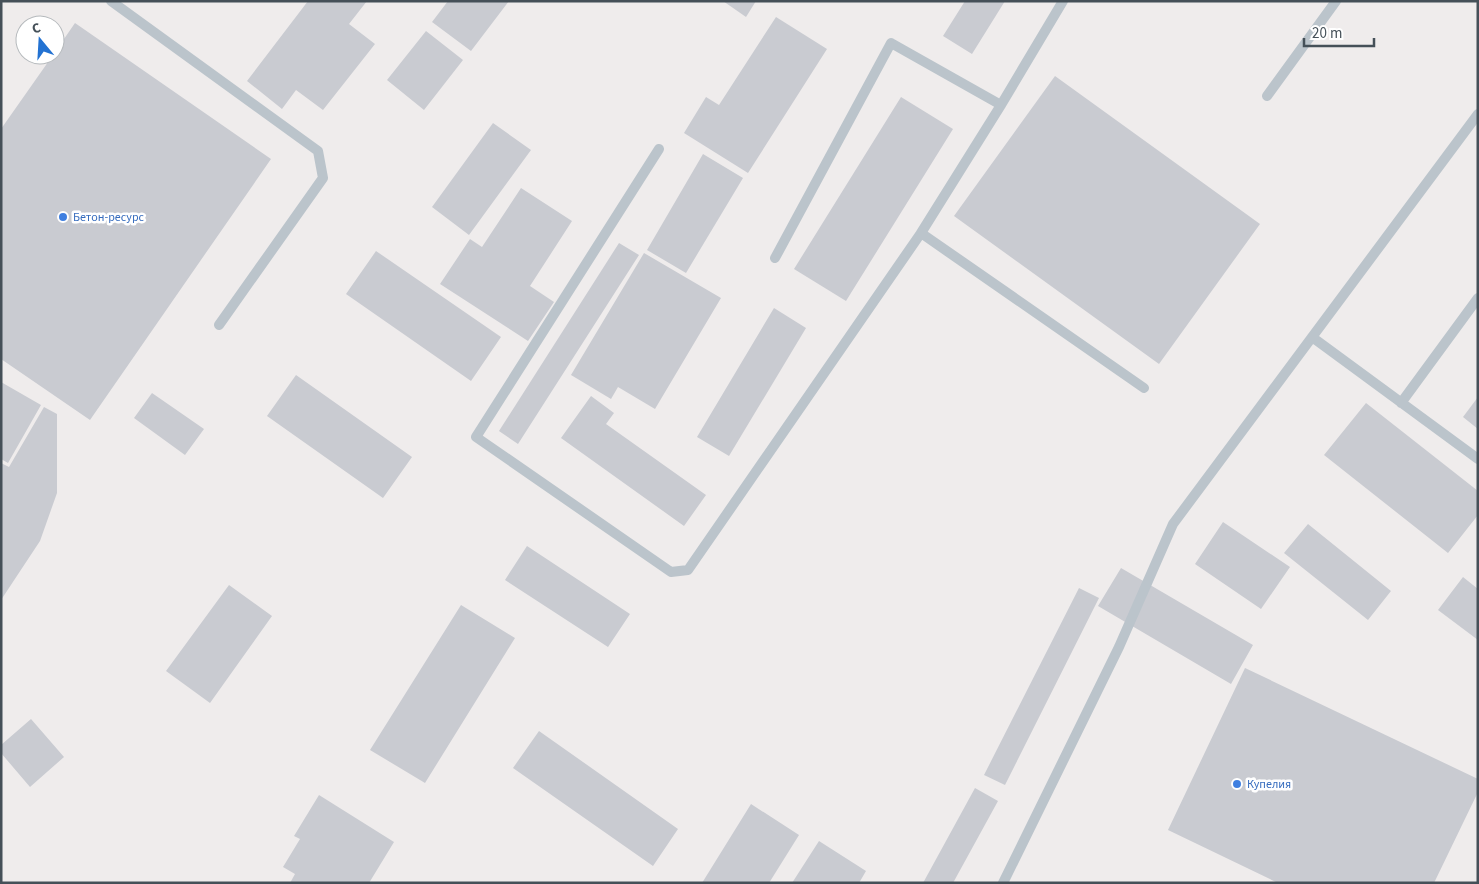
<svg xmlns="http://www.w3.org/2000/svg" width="1479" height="884" viewBox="0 0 1479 884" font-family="'Source Sans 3',sans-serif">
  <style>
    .building { fill: #c9cbd1 }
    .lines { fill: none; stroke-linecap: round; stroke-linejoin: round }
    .service { stroke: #bbc4cb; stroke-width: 10 }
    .shop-dot { fill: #3f7fe0; stroke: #fff; stroke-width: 2 }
    .labels { text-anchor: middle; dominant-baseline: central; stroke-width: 5; stroke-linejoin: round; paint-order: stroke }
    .shop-label { font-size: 12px; fill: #366cbe; stroke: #fff; text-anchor: start }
  </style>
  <rect width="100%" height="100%" fill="#efecec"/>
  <path class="building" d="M 308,1 L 367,1 L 349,24 L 375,44 L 323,110 L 296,90 L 282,109 L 247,81 Z
    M 448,1 L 509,1 L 471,51 L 432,22 Z
    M 723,1 L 756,1 L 746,17 Z
    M 965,1 L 1005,1 L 972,54 L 943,36 Z
    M 776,17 L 827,49 L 748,173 L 684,133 L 706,97 L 719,105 Z
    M 75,23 L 271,159 L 90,420 L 1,359 L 1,129 L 53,55 L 55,55 L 55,52 Z
    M 426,31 L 463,60 L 424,110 L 387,80 Z
    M 1055,76 L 1260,224 L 1159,364 L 954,216 Z
    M 901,97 L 953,129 L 846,301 L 794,269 Z
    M 493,123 L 531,150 L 469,235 L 432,207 Z
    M 703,154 L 743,178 L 686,273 L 647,250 Z
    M 521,188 L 572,221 L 530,286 L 554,302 L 528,341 L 440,284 L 470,239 L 482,247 Z
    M 619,243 L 639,255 L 518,444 L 499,431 Z
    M 376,251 L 501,337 L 471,381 L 346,294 Z
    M 644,253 L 721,298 L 655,409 L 618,387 L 611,399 L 571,375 Z
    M 774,308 L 806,328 L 729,456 L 697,437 Z
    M 296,375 L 412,457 L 383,498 L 267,416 Z
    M 1,382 L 41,405 L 8,463 L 1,459 Z
    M 152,393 L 204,429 L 185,455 L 134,418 Z
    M 591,396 L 614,413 L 606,424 L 706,495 L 684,526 L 561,438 Z
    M 1478,397 L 1478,429 L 1463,417 Z
    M 1366,403 L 1478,491 L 1478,515 L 1448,553 L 1324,455 Z
    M 44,407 L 57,414 L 57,493 L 40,541 L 1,600 L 1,463 L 9,467 Z
    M 1223,522 L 1290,567 L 1261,609 L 1195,564 Z
    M 1308,524 L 1391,591 L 1368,620 L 1284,553 Z
    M 527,546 L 630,614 L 608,647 L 505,580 Z
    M 1121,568 L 1253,645 L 1231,684 L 1098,606 Z
    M 1463,577 L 1478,589 L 1478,640 L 1438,610 Z
    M 229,585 L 272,616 L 210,703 L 166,671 Z
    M 1079,588 L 1099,598 L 1005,785 L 984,775 Z
    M 461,605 L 515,638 L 425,783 L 370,750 Z
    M 1245,668 L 1478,779 L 1478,792 L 1434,883 L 1278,883 L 1168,830 Z
    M 31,719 L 64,757 L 30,787 L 1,753 L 1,745 Z
    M 539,731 L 678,829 L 653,866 L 513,768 Z
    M 975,788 L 998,801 L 953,883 L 923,883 Z
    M 319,795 L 394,842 L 369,883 L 290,883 L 295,874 L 283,867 L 300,839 L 294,836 Z
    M 751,804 L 799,835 L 769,883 L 702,883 Z
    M 819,841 L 866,871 L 859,883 L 792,883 Z"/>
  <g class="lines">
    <path class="service" d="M 111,1 L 318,151 L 323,178 L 219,325
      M 1063,1 L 1001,105 L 921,233 L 1144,388
      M 1267,96 L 1336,1
      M 659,149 L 476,437 L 671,572 L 688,570 L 921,233
      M 775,258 L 891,43 L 1001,105
      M 1312,337 L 1478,459
      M 1401,403 L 1478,298
      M 1003,883 L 1119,647 L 1173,524 L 1478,114"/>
  </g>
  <g class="shop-dot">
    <circle cx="63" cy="217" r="5"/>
    <circle cx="1237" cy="784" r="5"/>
  </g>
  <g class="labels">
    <g class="shop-label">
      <text x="73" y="217">Бетон-ресурс</text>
      <text x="1247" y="784">Купелия</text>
    </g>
  </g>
  <rect width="1479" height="884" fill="none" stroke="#455058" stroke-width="5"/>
  <g transform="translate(40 40) rotate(342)"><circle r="24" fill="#ffffff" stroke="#b5b9bc"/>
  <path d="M0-4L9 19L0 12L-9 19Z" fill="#2372d2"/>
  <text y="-8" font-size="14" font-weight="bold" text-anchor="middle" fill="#455058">С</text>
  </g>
  <path d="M1304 38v8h70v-8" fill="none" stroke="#455058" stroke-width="2.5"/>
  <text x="1312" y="38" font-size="15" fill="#455058" stroke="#ffffff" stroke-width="4" paint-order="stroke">20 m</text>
</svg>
